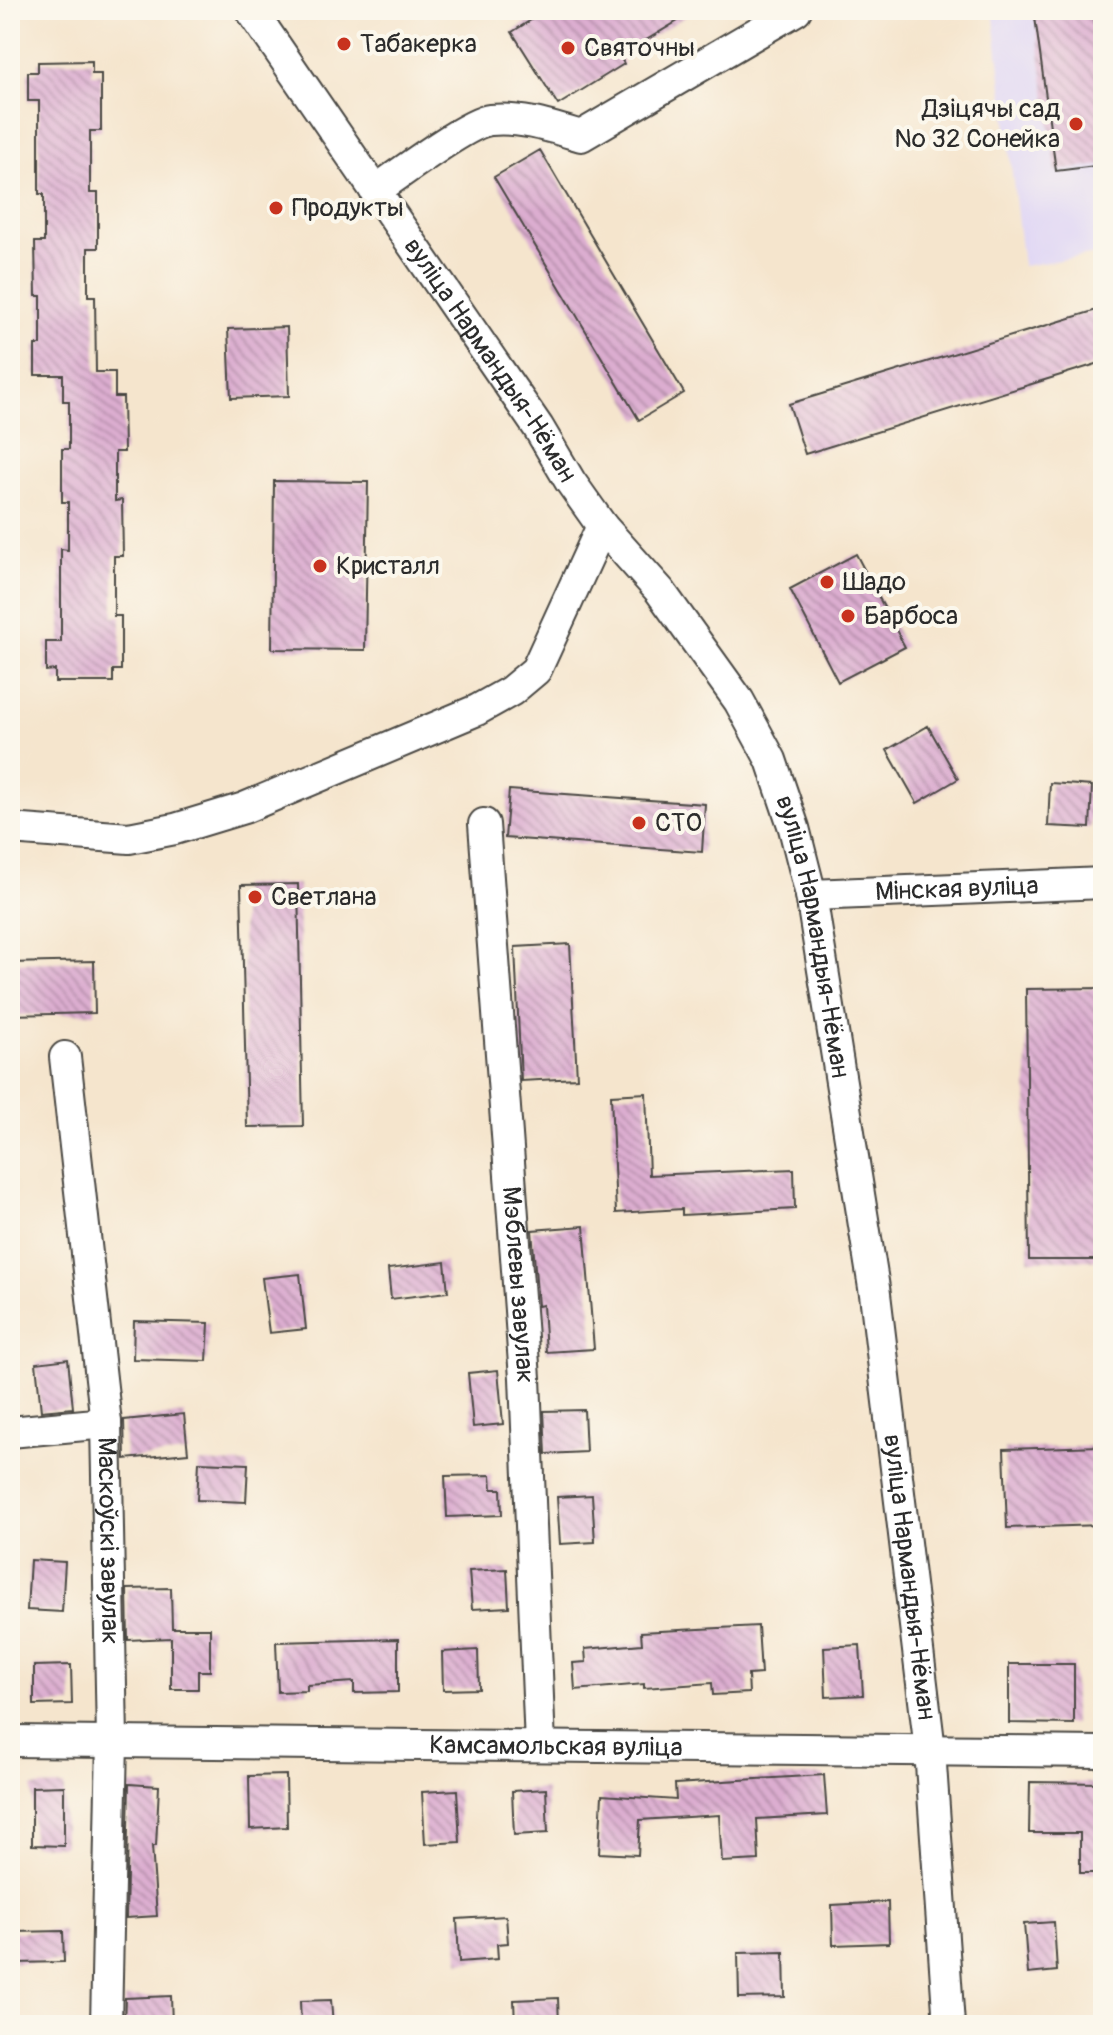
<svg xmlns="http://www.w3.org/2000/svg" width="1113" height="2035" viewBox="0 0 1113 2035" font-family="Pangolin,sans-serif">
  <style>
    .built { fill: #dfd5f5 }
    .building { fill: url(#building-back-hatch) }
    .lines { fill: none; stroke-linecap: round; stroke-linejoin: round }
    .minor-casing { stroke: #494743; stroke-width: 34 }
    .minor { stroke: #fff; stroke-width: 30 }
    .poi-dot { fill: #c8321e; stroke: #fbf7ec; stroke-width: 3 }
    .labels { text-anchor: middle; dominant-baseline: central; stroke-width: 8; stroke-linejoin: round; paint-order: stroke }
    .poi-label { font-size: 26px; fill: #2b2b2b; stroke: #fbf7ec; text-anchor: start }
    .street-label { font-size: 26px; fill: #2b2b2b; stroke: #fbf7ec }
  </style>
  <defs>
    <pattern id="building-back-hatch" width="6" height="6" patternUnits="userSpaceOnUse" patternTransform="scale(2)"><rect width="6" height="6" fill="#dcadd0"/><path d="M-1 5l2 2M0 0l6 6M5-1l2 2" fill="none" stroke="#b38da9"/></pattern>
  </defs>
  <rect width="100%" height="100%" fill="#fbf7ec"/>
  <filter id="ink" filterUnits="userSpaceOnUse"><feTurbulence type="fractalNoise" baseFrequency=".0125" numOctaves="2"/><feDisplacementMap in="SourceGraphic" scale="16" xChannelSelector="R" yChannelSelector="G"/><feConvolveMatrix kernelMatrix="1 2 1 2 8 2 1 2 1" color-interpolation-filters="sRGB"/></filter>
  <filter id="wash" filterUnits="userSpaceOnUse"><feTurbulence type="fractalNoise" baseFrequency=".006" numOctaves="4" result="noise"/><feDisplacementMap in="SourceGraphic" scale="32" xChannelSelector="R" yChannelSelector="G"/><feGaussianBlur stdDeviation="1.8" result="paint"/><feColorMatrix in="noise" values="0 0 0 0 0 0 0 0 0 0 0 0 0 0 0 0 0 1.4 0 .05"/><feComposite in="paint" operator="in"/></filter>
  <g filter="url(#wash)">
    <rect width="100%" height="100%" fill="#f5e5cd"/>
    <path class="built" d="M 993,10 L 1103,10 L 1103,253 L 1023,266 Z"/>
    <g id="blocks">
      <path class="building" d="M 547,10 L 696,10 L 620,56 L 624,64 L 558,105 L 512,32 Z
        M 1034,10 L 1093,10 L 1103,84 L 1103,165 L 1056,171 Z
        M 92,61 L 92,74 L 101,74 L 101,131 L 90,131 L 90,193 L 98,193 L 98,248 L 88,248 L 88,296 L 95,296 L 96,372 L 115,372 L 115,397 L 123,397 L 124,452 L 115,452 L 115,501 L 122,500 L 123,556 L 114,556 L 114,616 L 121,616 L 121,670 L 113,670 L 113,682 L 55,682 L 55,670 L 46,671 L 46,642 L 61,642 L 61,549 L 68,550 L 68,502 L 62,502 L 62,449 L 69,449 L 69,401 L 63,401 L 63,375 L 35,375 L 35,345 L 41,345 L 41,296 L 36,296 L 35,242 L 44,242 L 44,194 L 39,194 L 39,101 L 28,101 L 28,72 L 38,72 L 38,62 Z
        M 540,150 L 684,393 L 639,420 L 494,177 Z
        M 1103,308 L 1103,362 L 805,454 L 789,404 Z
        M 287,327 L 289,396 L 231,398 L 228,329 Z
        M 274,481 L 368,482 L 365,650 L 272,649 Z
        M 856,554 L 905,647 L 838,682 L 790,589 Z
        M 928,726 L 958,779 L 917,803 L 887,750 Z
        M 1050,783 L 1092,786 L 1090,828 L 1048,826 Z
        M 509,790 L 705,804 L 702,852 L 505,838 Z
        M 298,884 L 303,1126 L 247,1127 L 241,885 Z
        M 570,944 L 577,1078 L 521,1081 L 515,947 Z
        M 94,961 L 95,1013 L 10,1015 L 10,963 Z
        M 1103,988 L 1103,1260 L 1029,1260 L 1026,989 Z
        M 646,1093 L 649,1175 L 794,1169 L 795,1209 L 682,1215 L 682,1209 L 616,1213 L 611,1095 Z
        M 584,1226 L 594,1349 L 546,1352 L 543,1305 L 538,1306 L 532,1230 Z
        M 445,1262 L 448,1292 L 391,1299 L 388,1269 Z
        M 300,1274 L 306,1329 L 269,1333 L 262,1278 Z
        M 134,1321 L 209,1323 L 207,1361 L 133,1359 Z
        M 68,1359 L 73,1408 L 41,1411 L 36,1363 Z
        M 498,1370 L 503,1424 L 473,1427 L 468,1373 Z
        M 584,1410 L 586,1452 L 546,1454 L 544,1411 Z
        M 184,1414 L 188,1453 L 125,1459 L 124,1420 Z
        M 1100,1446 L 1102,1525 L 1007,1528 L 1004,1449 Z
        M 199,1462 L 248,1464 L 246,1502 L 197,1500 Z
        M 491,1475 L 492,1489 L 501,1489 L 502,1515 L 447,1517 L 445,1476 Z
        M 592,1495 L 595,1542 L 560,1544 L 557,1497 Z
        M 30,1560 L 65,1562 L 62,1612 L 27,1610 Z
        M 507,1569 L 509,1607 L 472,1609 L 469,1571 Z
        M 171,1588 L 172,1628 L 210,1628 L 210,1671 L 198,1671 L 198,1689 L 171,1689 L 171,1638 L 128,1640 L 127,1589 Z
        M 758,1626 L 761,1674 L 748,1675 L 749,1693 L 713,1695 L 712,1683 L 644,1688 L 644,1684 L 575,1690 L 573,1663 L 586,1662 L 585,1649 L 642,1644 L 641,1632 Z
        M 398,1639 L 398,1692 L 354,1693 L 354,1682 L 307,1685 L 307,1691 L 278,1692 L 276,1642 Z
        M 860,1645 L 863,1695 L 826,1697 L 824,1647 Z
        M 478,1650 L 479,1689 L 443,1690 L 442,1652 Z
        M 1009,1664 L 1074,1664 L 1074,1724 L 1009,1723 Z
        M 71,1665 L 72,1704 L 34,1705 L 34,1666 Z
        M 286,1775 L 287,1827 L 250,1829 L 249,1776 Z
        M 824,1775 L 827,1815 L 757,1819 L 759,1860 L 722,1862 L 719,1815 L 640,1820 L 638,1855 L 599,1853 L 602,1795 L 676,1800 L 675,1784 Z
        M 1030,1782 L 1103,1783 L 1103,1873 L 1080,1873 L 1080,1833 L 1029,1833 Z
        M 129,1784 L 159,1786 L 156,1846 L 152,1846 L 157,1916 L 126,1918 Z
        M 64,1786 L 64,1846 L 32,1845 L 32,1787 Z
        M 546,1789 L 548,1833 L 514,1835 L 512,1791 Z
        M 457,1790 L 460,1842 L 425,1844 L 422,1792 Z
        M 888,1902 L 889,1943 L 833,1945 L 832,1905 Z
        M 506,1916 L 508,1943 L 497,1944 L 498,1959 L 459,1962 L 457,1919 Z
        M 1054,1922 L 1057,1971 L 1028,1974 L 1024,1924 Z
        M 63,1931 L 64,1962 L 14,1963 L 13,1932 Z
        M 784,1952 L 785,1997 L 739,1998 L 738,1953 Z
        M 171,1996 L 172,2025 L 124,2025 L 125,1998 Z
        M 558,1998 L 559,2025 L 515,2025 L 514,2000 Z
        M 331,2000 L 333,2025 L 301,2025 L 300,2001 Z"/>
    </g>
  </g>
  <g filter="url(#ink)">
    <use href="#blocks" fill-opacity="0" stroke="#494743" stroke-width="2"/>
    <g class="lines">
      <defs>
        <g id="minor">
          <path id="s1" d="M 251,10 L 538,427 L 570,481 L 602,526 L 660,591 L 739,701 L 771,760 L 794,828 L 811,895 L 875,1294 L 930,1750 L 949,2025"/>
          <path d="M 375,191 C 396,176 469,122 490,120 C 522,117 551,127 581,136 L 796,10"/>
          <path id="s2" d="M 484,824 L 525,1378 L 540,1746"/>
          <path d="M 10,829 L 129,838 L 175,829 L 244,808 L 477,710 L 511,691 L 536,670 L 602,526"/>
          <path id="s3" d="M 811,895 L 1103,883"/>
          <path id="s4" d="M 65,1057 L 106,1423 L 112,1740 L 106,2025"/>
          <path d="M 10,1432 L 106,1423"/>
          <path id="s5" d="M 10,1741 L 1103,1752"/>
        </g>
      </defs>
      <use href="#minor" class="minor-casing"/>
      <use href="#minor" class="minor"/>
    </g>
  </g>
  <g class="poi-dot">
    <circle cx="344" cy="44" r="8"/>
    <circle cx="568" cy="48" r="8"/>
    <circle cx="1076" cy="124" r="8"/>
    <circle cx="276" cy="208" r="8"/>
    <circle cx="320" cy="566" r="8"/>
    <circle cx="827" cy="582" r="8"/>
    <circle cx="848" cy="616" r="8"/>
    <circle cx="639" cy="823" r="8"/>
    <circle cx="255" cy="897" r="8"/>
  </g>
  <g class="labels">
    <g class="poi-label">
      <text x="360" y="44">Табакерка</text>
      <text x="584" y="48">Святочны</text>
      <text x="1060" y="109" text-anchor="end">Дзіцячы сад<tspan x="1060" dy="30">№ 32 Сонейка</tspan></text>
      <text x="292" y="208">Продукты</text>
      <text x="336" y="566">Кристалл</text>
      <text x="843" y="582">Шадо</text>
      <text x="864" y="616">Барбоса</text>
      <text x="655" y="823">СТО</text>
      <text x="271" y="897">Светлана</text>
    </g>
    <g class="street-label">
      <text stroke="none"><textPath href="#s1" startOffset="424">вуліца Нармандыя-Нёман</textPath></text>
      <text stroke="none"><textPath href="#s3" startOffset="146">Мінская вуліца</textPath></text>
      <text stroke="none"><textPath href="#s1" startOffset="1096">вуліца Нармандыя-Нёман</textPath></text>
      <text stroke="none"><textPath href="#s2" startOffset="462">Мэблевы завулак</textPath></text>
      <text stroke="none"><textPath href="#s4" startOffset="486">Маскоўскі завулак</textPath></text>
      <text stroke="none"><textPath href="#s1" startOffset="1744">вуліца Нармандыя-Нёман</textPath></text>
      <text stroke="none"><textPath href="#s5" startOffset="546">Камсамольская вуліца</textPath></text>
    </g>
  </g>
  <rect width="1113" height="2035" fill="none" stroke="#fbf7ec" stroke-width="40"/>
</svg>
